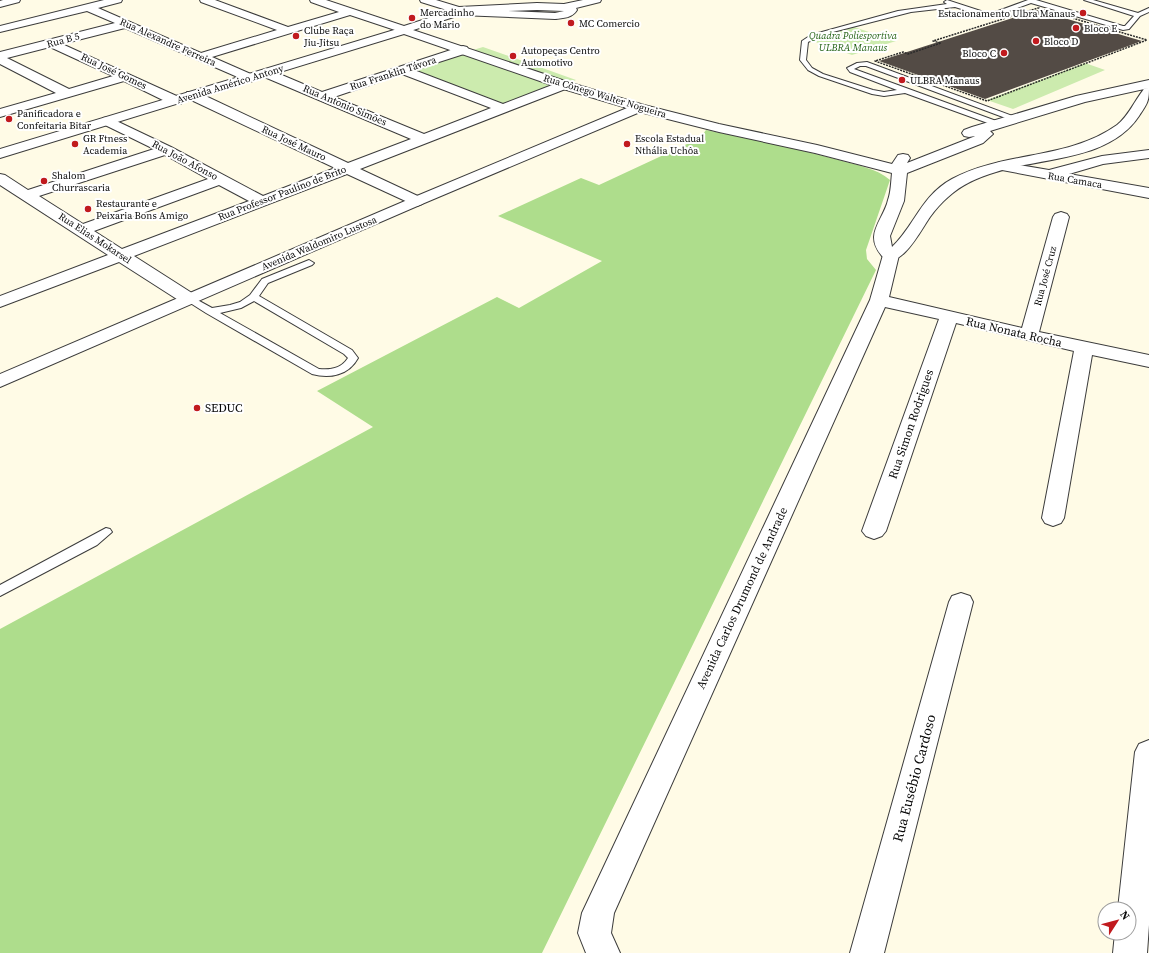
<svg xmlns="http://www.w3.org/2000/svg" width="1149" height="953" viewBox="0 0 1149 953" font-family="'Source Serif 4',serif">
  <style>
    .green { fill: #ccebae }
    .forest { fill: #aedd8c }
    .building { fill: #534b45 }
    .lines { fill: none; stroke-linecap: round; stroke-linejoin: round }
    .service-casing { stroke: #3c3c3c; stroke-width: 2 }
    .minor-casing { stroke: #3c3c3c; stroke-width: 2 }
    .tertiary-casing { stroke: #3c3c3c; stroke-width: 2 }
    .path { stroke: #2b2b2b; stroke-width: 1.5; stroke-dasharray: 2 1; stroke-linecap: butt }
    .service { fill: #fff; fill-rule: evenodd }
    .minor { fill: #fff; fill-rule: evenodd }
    .tertiary { fill: #fff; fill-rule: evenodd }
    .poi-dot { fill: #c11a1e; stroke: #fff; stroke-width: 1.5 }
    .labels { text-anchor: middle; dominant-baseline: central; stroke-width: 4; stroke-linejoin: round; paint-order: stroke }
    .far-poi-label { font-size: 10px; fill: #090909; stroke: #fff; text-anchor: start }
    .far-park-label { font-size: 10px; font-style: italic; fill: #256417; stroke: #fff }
    .far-street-label { font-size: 10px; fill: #090909; stroke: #fff }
    .street-label { font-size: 12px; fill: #090909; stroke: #fff }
    .poi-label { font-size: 12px; fill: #090909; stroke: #fff; text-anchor: start }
    .near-street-label { font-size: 14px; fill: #090909; stroke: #fff }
  </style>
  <rect width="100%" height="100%" fill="#fffbe6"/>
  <path class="green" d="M 854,27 L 896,41 L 852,55 L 810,40 Z
    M 483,47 L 576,80 L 503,107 L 407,70 Z
    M 1085,63 L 1105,70 L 1013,109 L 987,100 Z"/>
  <path class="forest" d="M 706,130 C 751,139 795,148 839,160 C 855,165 877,168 890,180 L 866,250 L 867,259 L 876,270 L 542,953 L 0,953 L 0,629 L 373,427 L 317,391 L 497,297 L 519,308 L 602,261 L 498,216 L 581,178 L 599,185 L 700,138 Z"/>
  <path class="building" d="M 1037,10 L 1142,41 L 985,99 L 879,61 Z"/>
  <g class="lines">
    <defs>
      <path id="service" d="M 947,0 L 990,14 L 1028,0 L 1036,0 L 1123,26 L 1125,26 L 1134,16 L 1084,0 L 1093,0 L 1138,13 L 1149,8 L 1149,12 L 1140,16 L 1129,29 L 1123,30 L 1031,3 L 990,18 L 955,7 L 911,12 L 825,34 L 808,42 L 806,60 L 812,68 L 823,74 L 873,90 L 884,92 L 897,90 L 850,72 L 847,68 L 857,63 L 867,62 L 1018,118 L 1014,120 L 1011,120 L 866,66 L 860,66 L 854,69 L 999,122 L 1000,124 L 996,126 L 905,93 L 884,96 L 872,94 L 819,76 L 808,70 L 800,60 L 802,41 L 811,35 L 898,11 L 947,4 L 944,2 Z
        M 309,260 L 314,263 L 312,265 L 268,283 L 259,296 L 352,350 L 358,358 C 349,375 330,379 312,374 L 206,313 L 184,299 L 186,297 L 192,297 L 212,308 L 230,305 L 240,302 L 250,295 L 262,279 ZM 254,301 L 344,354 L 348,358 C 341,369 330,370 319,369 L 220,313 L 241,308 Z
        M 106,528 L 110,529 L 112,532 L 97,545 L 0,596 L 0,585 Z"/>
      <path id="minor" d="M 3,0 L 20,0 L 19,2 L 0,7 L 0,1 Z
        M 104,0 L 122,0 L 121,2 L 98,8 L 201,53 L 277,30 L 201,2 L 200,0 L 215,0 L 288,27 L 339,12 L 311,2 L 310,0 L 326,0 L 404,26 L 450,11 L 421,2 L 420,0 L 436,0 L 459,7 L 537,3 L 564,4 L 583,0 L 601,0 L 600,2 L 576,8 L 577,10 C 572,18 564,18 555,19 L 460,15 L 404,33 L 350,15 L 212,57 L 253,75 L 255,78 L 253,81 L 249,82 L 125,28 L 62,44 L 181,98 L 183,101 L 181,104 L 171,104 L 124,81 L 0,117 L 0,109 L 56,93 L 0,64 L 0,52 L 115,23 L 87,11 L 0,32 L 0,26 ZM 537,10 L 564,11 L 555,13 L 508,11 ZM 50,47 L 113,76 L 69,89 L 7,58 Z
        M 463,46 L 467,47 L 469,50 L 467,53 L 414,70 L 503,104 L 560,82 L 568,82 L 570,85 L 568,88 L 360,169 L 422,198 L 425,201 L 422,204 L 417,206 L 412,204 L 347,174 L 134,256 L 195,295 L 198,299 L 195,303 L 189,304 L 183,303 L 119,262 L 0,307 L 0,296 L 108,255 L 0,185 L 0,174 L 5,175 L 28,190 L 154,149 L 103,124 L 101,121 L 103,118 L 108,117 L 171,147 L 263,196 L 335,168 L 187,98 L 186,95 L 187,92 L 197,92 L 348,163 L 411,139 L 262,76 L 260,73 L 262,70 L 270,70 L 322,92 ZM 402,74 L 491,108 L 424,134 L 334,97 ZM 165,155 L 208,179 L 83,224 L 39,196 ZM 219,185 L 249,201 L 122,249 L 94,231 Z
        M 1149,150 L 1149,158 L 1103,164 L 1069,174 L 1149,188 L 1149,198 L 1002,170 L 997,169 L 995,166 L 997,163 L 1002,162 L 1049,170 L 1102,156 Z
        M 1061,212 L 1067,214 L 1069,217 L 1039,332 L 1149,355 L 1149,367 L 1092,355 L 1064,518 L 1061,523 L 1053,526 L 1045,523 L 1042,518 L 1074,351 L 956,323 L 886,531 L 882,536 L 874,539 L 866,536 L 862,531 L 939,319 L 885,307 L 614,913 L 611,933 L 620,953 L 586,953 L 578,933 L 582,913 L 870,300 L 883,255 L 885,251 L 891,250 L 897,251 L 899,255 L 889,297 L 1022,328 L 1053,217 L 1055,214 Z
        M 961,593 L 970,596 L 973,602 L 884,953 L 850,953 L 949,602 L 952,596 Z
        M 1149,740 L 1149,925 L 1147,953 L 1113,953 L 1115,933 L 1129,933 L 1129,909 L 1118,909 L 1135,752 L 1139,744 Z"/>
      <path id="tertiary" d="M 404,27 L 568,82 L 644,105 L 719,124 L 817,145 L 892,164 L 898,155 L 903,154 L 908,155 L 910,158 L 907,163 L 973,137 L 975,136 L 969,137 L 964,136 L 962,133 L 964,130 L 972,127 L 1076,96 L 1149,80 L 1149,88 L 1085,102 L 990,131 L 993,134 L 983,143 L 907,173 L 904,201 L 890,236 L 892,247 C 915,225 921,196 952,179 C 1004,151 1068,160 1117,125 C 1128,117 1135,100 1144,89 L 1149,88 C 1149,102 1147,104 1139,116 C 1109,161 1043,157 996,172 C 979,177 962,184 948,197 C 941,203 935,210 930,217 C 922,228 900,273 882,256 C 877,250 874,245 874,237 C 874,226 886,211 888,200 C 891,192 891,182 892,173 L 815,153 L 719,132 L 640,112 L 422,204 L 0,387 L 0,374 L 412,198 L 627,108 L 560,88 L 404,34 L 0,158 L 0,149 Z"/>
    </defs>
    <use href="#service" class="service-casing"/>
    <use href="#minor" class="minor-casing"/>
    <use href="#tertiary" class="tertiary-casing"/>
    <path class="path" d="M 1038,8 L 1147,40 L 987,101 L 875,61 L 903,52 L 908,54 L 941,43 L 933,41 Z"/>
    <use href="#service" class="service"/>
    <use href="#minor" class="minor"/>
    <use href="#tertiary" class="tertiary"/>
  </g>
  <g class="poi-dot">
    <circle cx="1083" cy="13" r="4"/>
    <circle cx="412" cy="18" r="4"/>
    <circle cx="571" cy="23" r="4"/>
    <circle cx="1076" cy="28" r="4"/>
    <circle cx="296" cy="36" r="4"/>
    <circle cx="1036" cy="41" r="4"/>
    <circle cx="1004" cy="53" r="4"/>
    <circle cx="513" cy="56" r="4"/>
    <circle cx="902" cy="80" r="4"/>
    <circle cx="9" cy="119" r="4"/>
    <circle cx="75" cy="144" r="4"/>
    <circle cx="627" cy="144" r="4"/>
    <circle cx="44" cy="181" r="4"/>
    <circle cx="88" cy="209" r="4"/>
    <circle cx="197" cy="408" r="4"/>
  </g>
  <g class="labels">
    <g class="far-poi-label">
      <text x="420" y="12">Mercadinho<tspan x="420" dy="12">do Mario</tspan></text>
      <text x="1075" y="13" text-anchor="end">Estacionamento Ulbra Manaus</text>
      <text x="579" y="23">MC Comercio</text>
      <text x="1084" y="28">Bloco E</text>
      <text x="304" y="30">Clube Raça<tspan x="304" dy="12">Jiu-Jitsu</tspan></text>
      <text x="1044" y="41">Bloco D</text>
      <text x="521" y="50">Autopeças Centro<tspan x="521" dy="12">Automotivo</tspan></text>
      <text x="996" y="53" text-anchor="end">Bloco C</text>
      <text x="910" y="80">ULBRA Manaus</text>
      <text x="17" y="113">Panificadora e<tspan x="17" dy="12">Confeitaria Bitar</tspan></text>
      <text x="83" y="138">GR Ftness<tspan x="83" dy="12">Academia</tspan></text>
      <text x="635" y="138">Escola Estadual<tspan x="635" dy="12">Nthália Uchôa</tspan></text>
      <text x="52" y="175">Shalom<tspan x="52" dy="12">Churrascaria</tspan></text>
      <text x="96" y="203">Restaurante e<tspan x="96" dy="12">Peixaria Bons Amigo</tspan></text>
    </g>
    <g class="far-park-label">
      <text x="853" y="35">Quadra Poliesportiva<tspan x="853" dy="12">ULBRA Manaus</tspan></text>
    </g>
    <g class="far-street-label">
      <text transform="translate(63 40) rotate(-15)">Rua B 5</text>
      <text transform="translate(168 42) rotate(24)">Rua Alexandre Ferreira</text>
      <text transform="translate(114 71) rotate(25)">Rua José Gomes</text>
      <text transform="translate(393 73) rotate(-18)">Rua Franklin Távora</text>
      <text transform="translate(230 84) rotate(-17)">Avenida Américo Antony</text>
      <text transform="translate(605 96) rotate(17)">Rua Cônego Walter Nogueira</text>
      <text transform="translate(345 105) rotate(23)">Rua Antonio Simões</text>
      <text transform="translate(294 143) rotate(25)">Rua José Mauro</text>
      <text transform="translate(185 160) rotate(28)">Rua João Afonso</text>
      <text transform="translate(1075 180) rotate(10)">Rua Camaca</text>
      <text transform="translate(282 193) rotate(-21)">Rua Professor Paulino de Brito</text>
      <text transform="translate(95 238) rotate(33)">Rua Elias Mokarsel</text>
      <text transform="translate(319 243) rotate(-23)">Avenida Waldomiro Lustosa</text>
      <text transform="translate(1045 276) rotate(-75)">Rua José Cruz</text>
    </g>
    <g class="street-label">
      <text transform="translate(1014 332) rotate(13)">Rua Nonata Rocha</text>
      <text transform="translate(911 424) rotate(-71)">Rua Simon Rodrigues</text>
      <text transform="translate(742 598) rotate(-65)">Avenida Carlos Drumond de Andrade</text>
    </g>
    <g class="poi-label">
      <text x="205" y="408">SEDUC</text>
    </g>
    <g class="near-street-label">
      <text transform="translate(914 778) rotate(-75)">Rua Eusébio Cardoso</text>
    </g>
  </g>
  <g transform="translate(1117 921) rotate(54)"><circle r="19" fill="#ffffff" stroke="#9d9d9d"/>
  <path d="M0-3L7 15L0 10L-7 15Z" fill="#c11a1e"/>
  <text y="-6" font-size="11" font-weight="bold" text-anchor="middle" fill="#090909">N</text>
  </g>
</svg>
